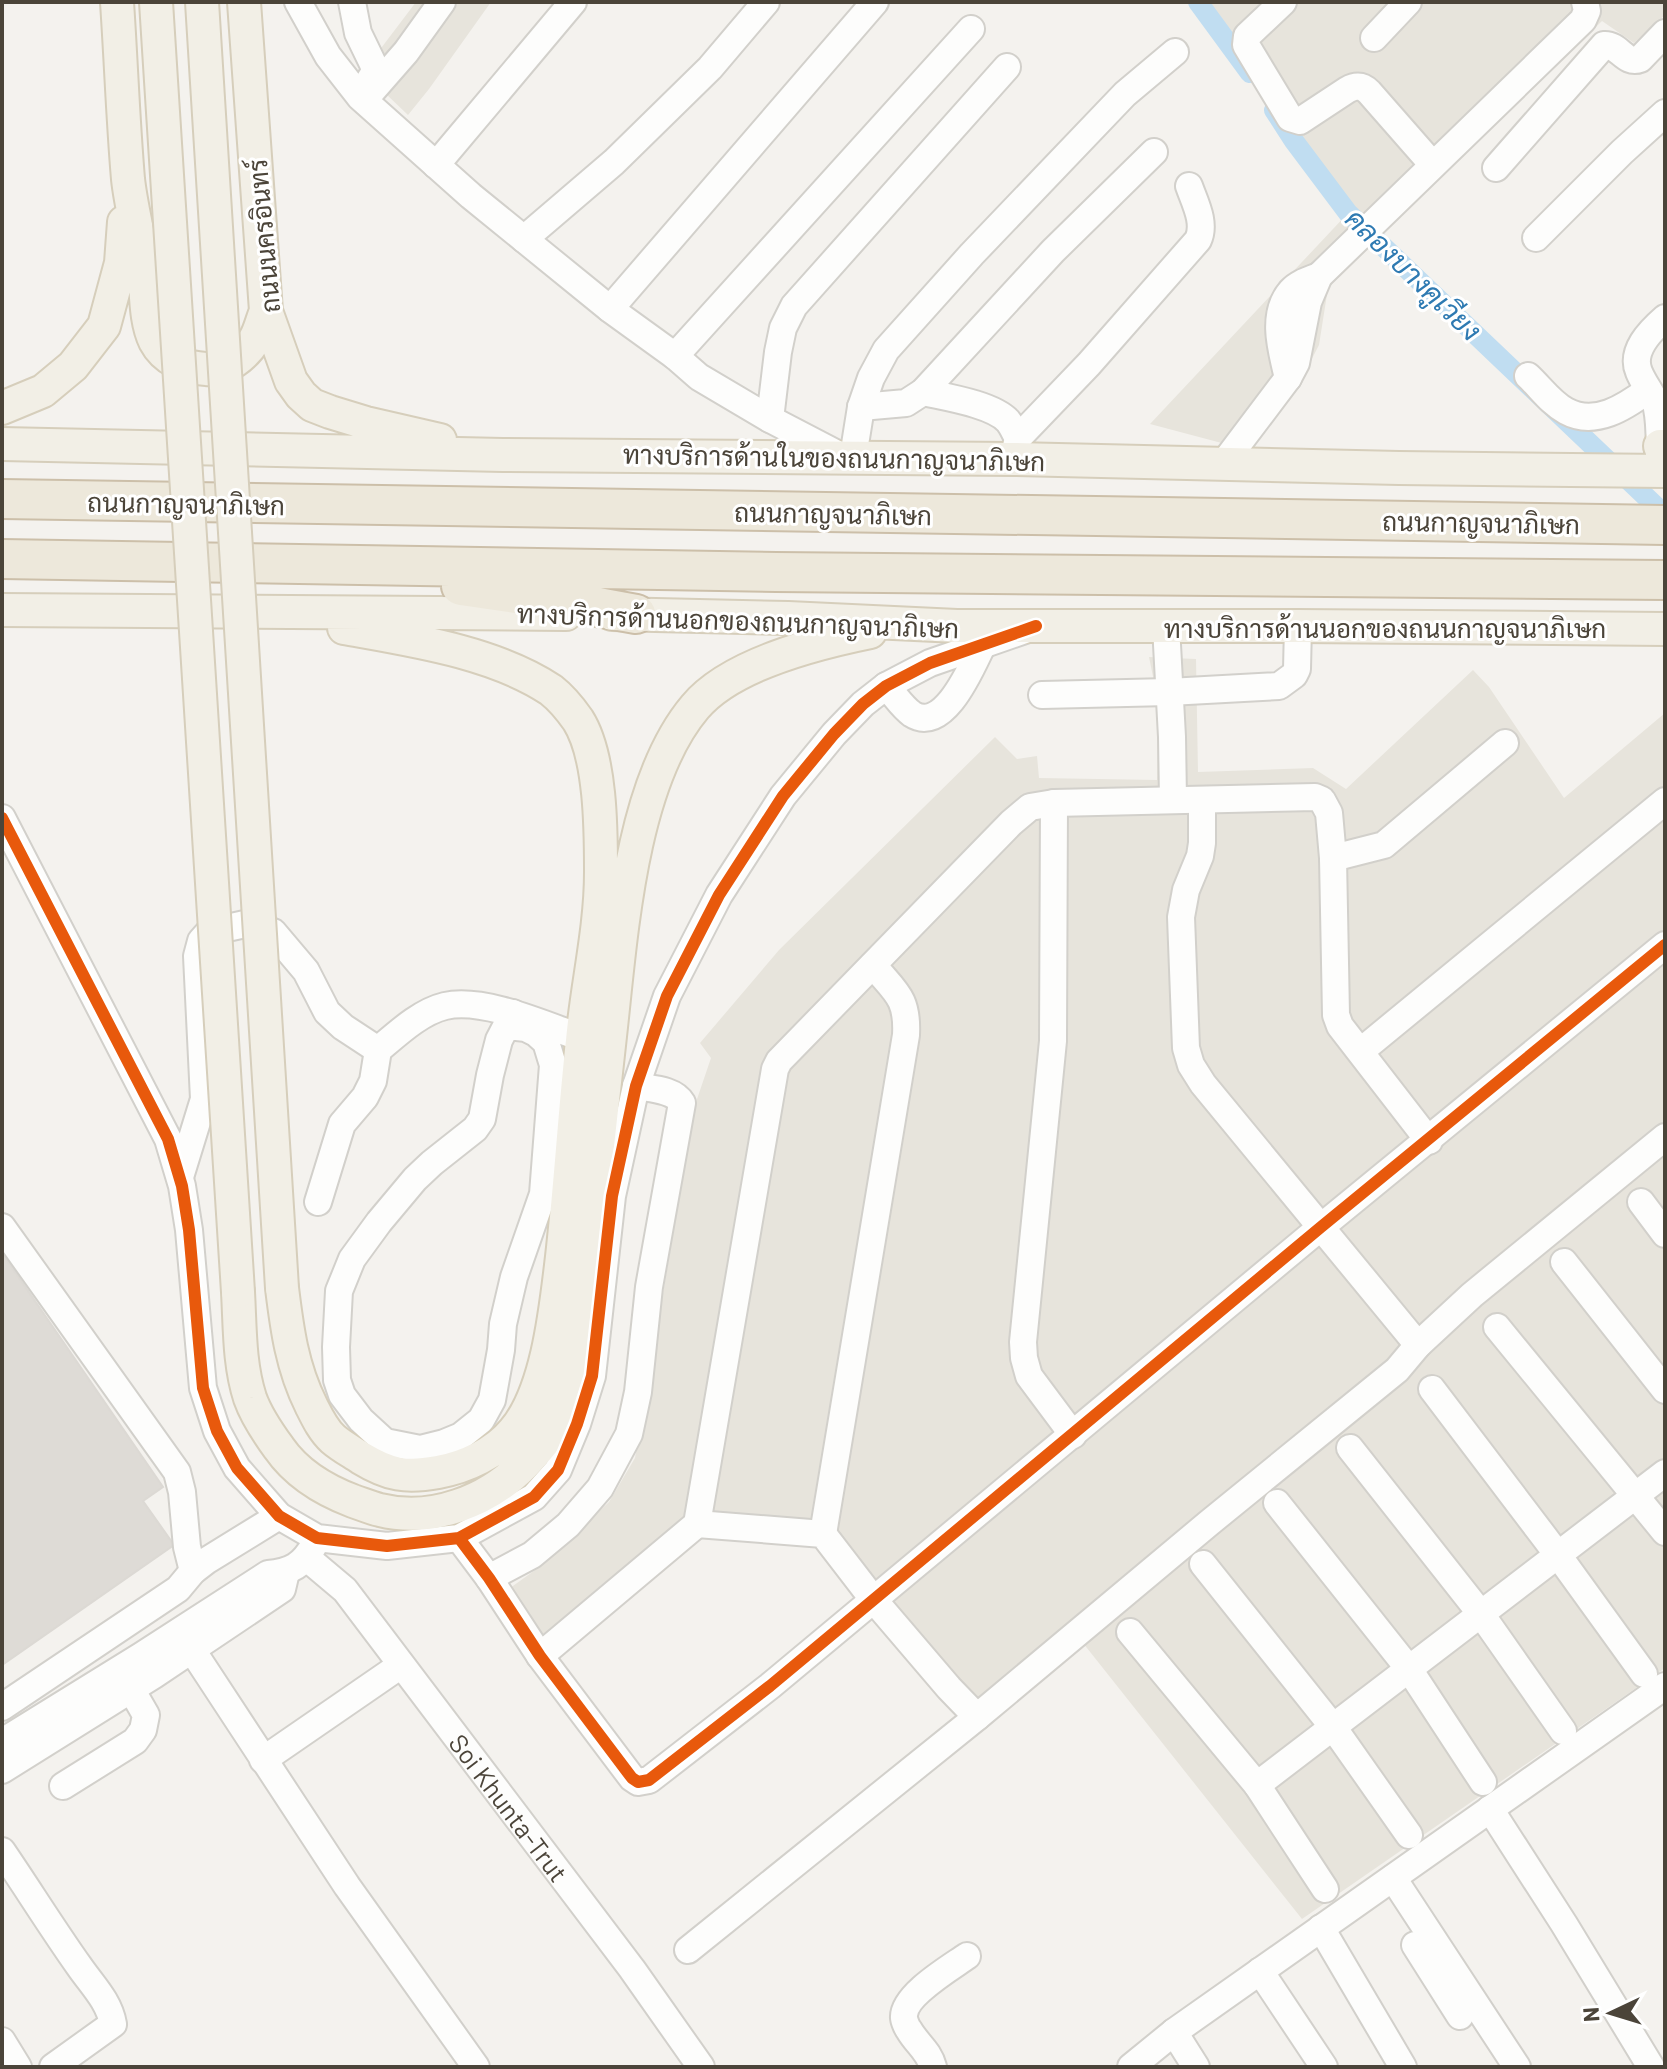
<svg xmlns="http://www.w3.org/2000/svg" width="1667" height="2069" viewBox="0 0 1667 2069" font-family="Barlow,Sarabun,sans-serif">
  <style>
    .residential { fill: #e7e4dc }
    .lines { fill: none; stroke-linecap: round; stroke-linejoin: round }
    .canal { stroke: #c0ddf1; stroke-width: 20 }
    .building { fill: #dedbd6; stroke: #dcd9d4; stroke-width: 2 }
    .minor-casing { stroke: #d2d0cb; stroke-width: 30 }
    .major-casing { stroke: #d6cebb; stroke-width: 36 }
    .highway-casing { stroke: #ccbfa9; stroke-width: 42 }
    .minor { stroke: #fdfdfc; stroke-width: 26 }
    .major { stroke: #f2efe6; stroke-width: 32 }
    .highway { stroke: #ede8db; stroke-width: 38 }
    .major-bridge-casing { stroke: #d6cebb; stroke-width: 36; stroke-linecap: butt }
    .major-bridge { stroke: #f2efe6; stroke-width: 32 }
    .cycleway-casing { stroke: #fff; stroke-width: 17 }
    .cycleway { stroke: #e8590c; stroke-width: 12 }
    .labels { text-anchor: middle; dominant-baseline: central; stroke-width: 6; stroke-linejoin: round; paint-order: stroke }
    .street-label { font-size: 26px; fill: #4b4439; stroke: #fff }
    .water-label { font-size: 28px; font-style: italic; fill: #2e7ab2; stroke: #fff }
  </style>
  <rect width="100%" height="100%" fill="#f4f2ee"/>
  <path class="residential" d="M 416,2 L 491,2 L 429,89 L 408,115 L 363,72 Z
    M 1197,2 L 1665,2 L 1665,15 L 1634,43 L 1602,21 L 1328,288 L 1319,345 L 1303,376 L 1248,450 L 1150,424 L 1348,213 Z
    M 1149,657 L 1196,659 L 1198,772 L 1313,768 L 1346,789 L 1473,670 L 1489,687 L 1564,798 L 1665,713 L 1665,1668 L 1302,1919 L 1083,1643 L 979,1727 L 816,1538 L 704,1532 L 538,1665 L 496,1598 L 538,1568 L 609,1502 L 635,1458 L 695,1105 L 711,1058 L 700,1043 L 779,950 L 995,737 L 1017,759 L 1037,756 L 1039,778 L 1157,780 L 1158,701 Z"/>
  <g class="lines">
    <path class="canal" d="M 1198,2 L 1250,73
      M 1274,110 L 1294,141 L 1348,213 L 1665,515"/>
  </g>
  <path class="building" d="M 2,1253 L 163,1487 L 143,1501 L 174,1545 L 2,1665 Z"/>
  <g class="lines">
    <defs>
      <g id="minor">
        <path d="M 298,2 L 328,56 L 360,97 L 471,196 L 610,309 L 675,356 L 699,377 L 770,419 L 843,457"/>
        <path d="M 352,2 L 358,33 L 374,66 L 374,73 L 361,94"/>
        <path d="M 1283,2 L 1247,36 L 1246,45 L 1290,118 L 1300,121 L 1347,90 C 1356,85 1362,85 1369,92 L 1433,165"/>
        <path d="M 1374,38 L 1408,2"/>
        <path d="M 364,100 L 406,52 L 442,2"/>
        <path d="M 436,165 L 573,2"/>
        <path d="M 1496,168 L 1604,45 C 1619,44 1625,65 1640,59 L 1665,33"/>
        <path d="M 1536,238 L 1622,152 L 1665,113"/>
        <path d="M 524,239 L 614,162 L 710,68 L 766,2"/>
        <path d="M 610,309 L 875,2"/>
        <path d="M 675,356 L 971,29"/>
        <path d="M 1528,376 C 1540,387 1551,403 1566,411 C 1595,427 1625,407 1648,390"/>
        <path d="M 1288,378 C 1282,352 1270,315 1291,291 C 1298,283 1309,280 1319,276"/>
        <path d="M 923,392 C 945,397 992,404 1008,421 C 1012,426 1015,433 1018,438 L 1014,455"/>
        <path d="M 861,407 L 906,403 L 923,392 L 1053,251 L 1154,152"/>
        <path d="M 770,419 L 778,352 L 783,328 L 794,306 L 1007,67"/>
        <path d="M 1018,438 L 1089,364 L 1198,240 C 1206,223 1195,203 1189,186"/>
        <path d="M 1660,446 C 1659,431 1660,415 1655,401 C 1650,391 1643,382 1639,372 C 1630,351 1650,331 1665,318"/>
        <path d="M 853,457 L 861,407 L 871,378 L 886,350 L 972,254 L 1125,94 L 1175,52"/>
        <path d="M 1223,464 L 1288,378 L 1296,363 L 1308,302 L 1319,276 L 1583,20 L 1587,11 L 1585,2"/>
        <path d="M 1166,626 L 1172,737 L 1173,799"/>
        <path d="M 886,686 C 894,694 902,707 912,714 C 944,735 972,666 982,646"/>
        <path d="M 1042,695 L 1169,692 L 1279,686 L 1294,675 L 1297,669 L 1298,626"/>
        <path d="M 1202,800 L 1202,843 L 1200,856 L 1186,890 L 1181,917 L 1186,1048 L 1191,1065 L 1203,1084 L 1418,1345"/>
        <path d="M 1054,803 L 1053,1041 L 1023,1342 L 1024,1358 L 1029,1376 L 1073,1435"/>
        <path d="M 2,818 L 168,1139 L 182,1186 L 189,1230 L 203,1388 L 217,1431 L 237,1468 L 279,1516 L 317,1538 L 387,1546 L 459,1538 L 534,1497 L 558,1470 L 577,1424 L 592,1376 L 612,1196 L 636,1086 L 667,996 L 719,895 L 783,796 L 834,734 L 863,704 L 886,686 L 930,663 L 1025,630"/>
        <path d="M 1333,858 L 1384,845 L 1505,743"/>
        <path d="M 506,1026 L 526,1028 L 536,1033 L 546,1042 L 553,1065 L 543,1194 L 514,1277 L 503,1324 L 501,1350 L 492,1400 L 481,1420 L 461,1436 L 444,1443 L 420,1449 L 385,1442 L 361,1420 L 342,1395 L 337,1380 L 336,1347 L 339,1291 L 352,1259 L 379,1222 L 415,1179 L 432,1163 L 475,1129 L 482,1119 L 490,1075 L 499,1040 L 513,1013"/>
        <path d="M 1361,1051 L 1665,801"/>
        <path d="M 180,1177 L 204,1099 L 197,956 L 201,941 L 209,932 L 245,924 L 273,932 L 306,971 L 327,1012 L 343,1027 L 378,1050"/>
        <path d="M 318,1202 L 342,1124 L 365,1097 L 373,1081 L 378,1050 C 397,1034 420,1012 445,1006 C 483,997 545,1025 582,1038"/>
        <path d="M 1641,1202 L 1665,1234"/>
        <path d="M 2,1227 L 177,1472 L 182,1492 L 187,1547 L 193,1571"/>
        <path d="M 1564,1262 L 1665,1390"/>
        <path d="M 1497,1327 L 1665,1532"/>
        <path d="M 1432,1389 L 1558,1555 L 1644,1674"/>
        <path d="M 1350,1448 L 1481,1614 L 1563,1731"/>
        <path d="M 1277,1503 L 1409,1669 L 1483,1782"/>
        <path d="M 697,1524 L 823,1534 L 873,1599 L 949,1688 L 977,1717"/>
        <path d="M 823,1534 L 906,1035 C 908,997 895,992 873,965"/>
        <path d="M 459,1538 L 489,1578 L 540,1656 L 632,1778 L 638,1782 L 649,1780 L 770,1686 L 1321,1227 L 1665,945"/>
        <path id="s1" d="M 307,1558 L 345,1590 L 632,1969 L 701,2067"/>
        <path d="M 1203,1564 L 1333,1727 L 1409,1835"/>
        <path d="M 489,1578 L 532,1555 L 568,1525 L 600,1488 L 629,1434 L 638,1392 L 649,1287 L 682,1103 C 674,1089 651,1089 636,1086"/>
        <path d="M 1130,1632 L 1257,1785 L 1325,1889"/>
        <path d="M 192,1650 L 347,1886 L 476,2067"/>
        <path d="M 540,1656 L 697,1524 L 775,1069 L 779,1061 L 1011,823 L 1030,807 L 1054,803 L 1315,797 L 1322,800 L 1329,813 L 1333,858 L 1336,1015 L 1340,1026 L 1429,1141"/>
        <path d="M 2,1707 L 178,1589 L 193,1571 L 206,1561 L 279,1516"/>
        <path d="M 2,1742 L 141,1656 L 268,1574 C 291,1572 303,1565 314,1545"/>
        <path d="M 263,1760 L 401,1665"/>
        <path d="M 2,1770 L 154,1675 L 282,1589 L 286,1572"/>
        <path d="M 1257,1785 L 1665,1473"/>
        <path d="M 63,1786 L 135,1741 L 143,1730 L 146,1715 L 131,1689"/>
        <path d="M 1490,1809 L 1564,1924 L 1651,2067"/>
        <path d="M 2,1851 C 28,1889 52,1928 79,1966 C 92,1985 109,2001 113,2024 L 53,2067"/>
        <path d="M 1393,1878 L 1517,2067"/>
        <path d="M 1321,1928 L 1403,2067"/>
        <path d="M 1415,1945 L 1460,2016"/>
        <path d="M 688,1950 L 977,1717 L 1209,1523 L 1397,1370 L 1418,1345 L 1472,1295 L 1665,1137"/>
        <path d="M 1260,1971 L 1324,2067"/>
        <path d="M 1174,2032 L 1196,2067"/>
        <path d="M 2,2041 L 18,2067"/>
        <path d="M 933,2067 C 929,2051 917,2044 909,2030 C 907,2028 904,2020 904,2018 C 902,1996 950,1968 967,1956"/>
        <path d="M 1131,2067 L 1174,2032 L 1665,1686"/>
      </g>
      <path id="major" d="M 117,2 C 121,61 123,120 128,179 C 131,207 139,235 143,263 C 147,288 144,318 155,341 C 165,360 185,368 206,369 C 226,371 245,356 255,339 C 260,331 262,320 266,311
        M 244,2 L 266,311 L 291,381 L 301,395 L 312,405 L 330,412 L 366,423 L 440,440
        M 2,408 L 43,391 L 73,366 L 104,326 L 121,263 L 124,222
        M 2,444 L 503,455 L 1014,459 L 1399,468 L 1665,471
        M 1665,446 L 1660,446 L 1665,458
        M 2,610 L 566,614
        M 612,614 L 788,618 L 957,626 L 1298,626 L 1665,629
        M 282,1288 C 287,1329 292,1367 311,1405 C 317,1417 323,1430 333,1439 C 341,1446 352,1452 361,1458 C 389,1475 406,1478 438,1472 C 466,1467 496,1453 514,1431 C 548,1391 556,1307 562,1257 C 570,1185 574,1113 582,1041 C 587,985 601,929 601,872 C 601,830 601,756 578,720 C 571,710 560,697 551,690 C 494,652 411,640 344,628
        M 238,1292 C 240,1327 239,1364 250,1398 C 256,1415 268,1433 279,1448 C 297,1474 324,1490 353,1501 C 362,1504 371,1508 380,1510 C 432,1523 488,1501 524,1464 C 533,1454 544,1444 551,1431 C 577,1381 579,1319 585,1264 C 593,1188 602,1112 610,1036 C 621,938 630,784 695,707 C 731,664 816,643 870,632"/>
      <path id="highway" d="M 2,499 L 1665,525
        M 2,559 L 776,572 L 1665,580
        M 461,586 L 559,600 L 636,614"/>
    </defs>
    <use href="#minor" class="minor-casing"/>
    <use href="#major" class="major-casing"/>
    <use href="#highway" class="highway-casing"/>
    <use href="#minor" class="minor"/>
    <use href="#major" class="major"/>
    <use href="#highway" class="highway"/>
    <defs>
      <path id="major-bridge" d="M 156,2 L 238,1292
        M 202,2 L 282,1288"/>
    </defs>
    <use href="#major-bridge" class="major-bridge-casing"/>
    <use href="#major-bridge" class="major-bridge"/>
    <defs>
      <path id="cycleway" d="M 2,818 L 168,1139 L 182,1186 L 189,1230 L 203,1388 L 217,1431 L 237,1468 L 279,1516 L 317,1538 L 387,1546 L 459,1538 L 534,1497 L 558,1470 L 577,1424 L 592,1376 L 612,1196 L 636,1086 L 667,996 L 719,895 L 783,796 L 834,734 L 863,704 L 886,686 L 930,663 L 1036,626
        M 459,1538 L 489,1578 L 540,1656 L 632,1778 L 638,1782 L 649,1780 L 770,1686 L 1321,1227 L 1665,945"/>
    </defs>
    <use href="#cycleway" class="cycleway-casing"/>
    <use href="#cycleway" class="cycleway"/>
  </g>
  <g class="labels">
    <g class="street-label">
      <text transform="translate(263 236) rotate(-95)">ถนนนครอินทร์</text>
      <text transform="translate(834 457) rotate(1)">ทางบริการด้านในของถนนกาญจนาภิเษก</text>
      <text transform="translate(186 503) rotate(1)">ถนนกาญจนาภิเษก</text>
      <text transform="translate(833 513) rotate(1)">ถนนกาญจนาภิเษก</text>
      <text transform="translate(1481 522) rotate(1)">ถนนกาญจนาภิเษก</text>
      <text transform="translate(738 620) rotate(2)">ทางบริการด้านนอกของถนนกาญจนาภิเษก</text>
      <text x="1385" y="627">ทางบริการด้านนอกของถนนกาญจนาภิเษก</text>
      <text stroke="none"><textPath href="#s1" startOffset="322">Soi Khunta-Trut</textPath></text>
    </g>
    <g class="water-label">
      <text transform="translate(1414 274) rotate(44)">คลองบางคูเวียง</text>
    </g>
  </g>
  <rect width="1667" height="2069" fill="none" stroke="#4b4439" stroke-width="8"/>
  <g transform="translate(1611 2013) rotate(266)" stroke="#ffffff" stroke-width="6" paint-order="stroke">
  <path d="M0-6L14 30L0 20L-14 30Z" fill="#4b4439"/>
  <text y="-12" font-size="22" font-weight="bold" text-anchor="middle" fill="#4b4439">N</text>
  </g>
</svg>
